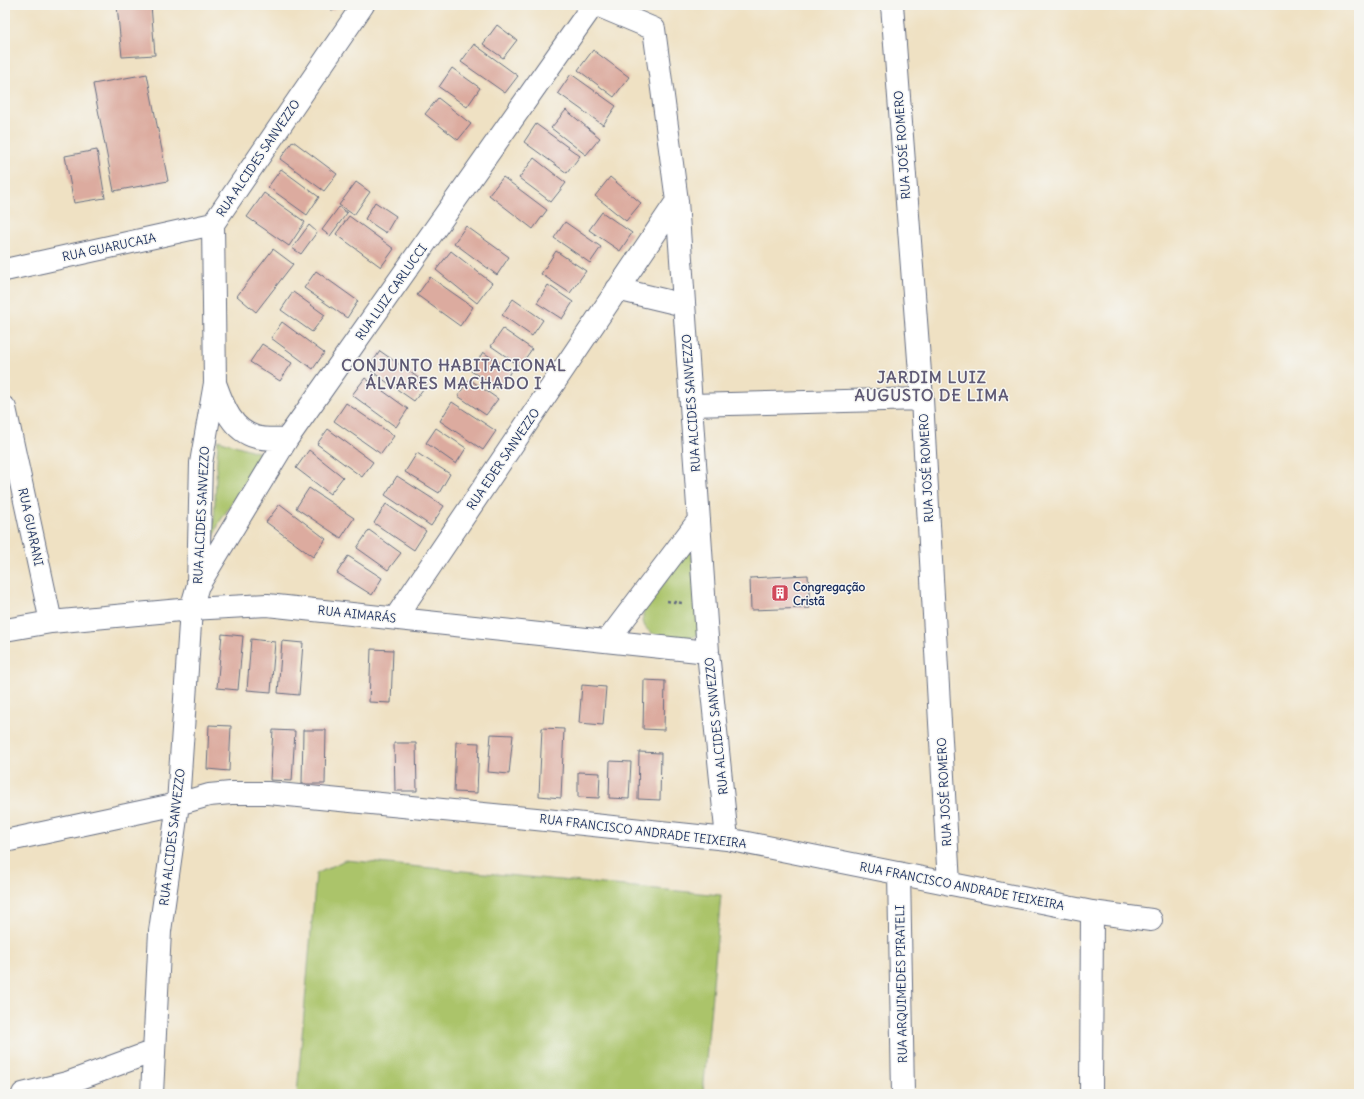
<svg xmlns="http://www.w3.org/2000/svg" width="1364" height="1099" viewBox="0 0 1364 1099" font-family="Delius,sans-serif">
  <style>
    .green { fill: #abc46a; stroke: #637a64 }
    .building { fill: #dcab9f }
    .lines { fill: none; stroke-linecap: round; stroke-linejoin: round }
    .minor-casing { stroke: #656d81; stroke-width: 24 }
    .path { stroke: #656d81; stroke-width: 2.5; stroke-dasharray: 3 3; stroke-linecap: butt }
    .minor { stroke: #fff; stroke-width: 22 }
    .labels { text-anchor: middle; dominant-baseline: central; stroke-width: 3; stroke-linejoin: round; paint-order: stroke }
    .street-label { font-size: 12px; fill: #1b2f5e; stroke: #f6f6f2 }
    .poi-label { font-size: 12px; font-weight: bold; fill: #1b2f5e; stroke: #f6f6f2; text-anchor: start }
    .district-label { font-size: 16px; font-weight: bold; letter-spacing: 1px; fill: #5f5a75; stroke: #f6f6f2 }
  </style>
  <rect width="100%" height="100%" fill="#f6f6f2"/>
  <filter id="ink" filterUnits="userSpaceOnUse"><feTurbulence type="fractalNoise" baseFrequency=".025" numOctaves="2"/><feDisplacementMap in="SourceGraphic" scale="8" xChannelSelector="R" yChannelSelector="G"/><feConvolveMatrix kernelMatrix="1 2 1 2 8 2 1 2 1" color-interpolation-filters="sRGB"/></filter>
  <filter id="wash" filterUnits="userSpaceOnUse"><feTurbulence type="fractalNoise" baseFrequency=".012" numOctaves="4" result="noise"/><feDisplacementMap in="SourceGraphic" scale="16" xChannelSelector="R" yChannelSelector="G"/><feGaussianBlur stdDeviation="0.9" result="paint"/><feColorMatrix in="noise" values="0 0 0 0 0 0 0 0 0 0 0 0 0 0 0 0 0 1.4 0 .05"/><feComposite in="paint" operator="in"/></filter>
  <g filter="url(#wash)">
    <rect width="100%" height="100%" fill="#efe1c3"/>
    <path class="green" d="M 218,440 L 264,454 L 219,523 L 207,555 L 214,520 Z
      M 691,547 L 700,633 C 698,634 695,637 692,638 C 687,640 679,638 674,638 C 656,637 638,632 644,610 Z
      M 345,860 L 721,895 L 703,1094 L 297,1094 L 316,874 Z"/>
    <g id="blocks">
      <path class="building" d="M 117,5 L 151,5 L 155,55 L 122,57 Z
        M 325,5 L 337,5 L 333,11 Z
        M 497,25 L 517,40 L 503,58 L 483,44 Z
        M 474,44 L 518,76 L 505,93 L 461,62 Z
        M 593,50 L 629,77 L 614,97 L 578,70 Z
        M 452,68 L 480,88 L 467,107 L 439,87 Z
        M 147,74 L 168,181 L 114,191 L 93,84 Z
        M 571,74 L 616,106 L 603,125 L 558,93 Z
        M 438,98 L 471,124 L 458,140 L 425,114 Z
        M 566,110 L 600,138 L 586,155 L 551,128 Z
        M 536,124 L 580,156 L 567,173 L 524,142 Z
        M 293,141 L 337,174 L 324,191 L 280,159 Z
        M 97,150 L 105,198 L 74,203 L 65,156 Z
        M 534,158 L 566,183 L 551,202 L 519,178 Z
        M 281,169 L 319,197 L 307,215 L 268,187 Z
        M 503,177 L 547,210 L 533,229 L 489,195 Z
        M 610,177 L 641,203 L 626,221 L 595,196 Z
        M 356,182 L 370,192 L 354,215 L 339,205 Z
        M 264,193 L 305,222 L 289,246 L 247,217 Z
        M 375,202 L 396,216 L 386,233 L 365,219 Z
        M 339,207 L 347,213 L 330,236 L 322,230 Z
        M 602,212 L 632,233 L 620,251 L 589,230 Z
        M 349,216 L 394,249 L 381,267 L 336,234 Z
        M 565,222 L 601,247 L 590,263 L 554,238 Z
        M 309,225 L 317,232 L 301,254 L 292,248 Z
        M 466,226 L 509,257 L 497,275 L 454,243 Z
        M 273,249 L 293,264 L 256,312 L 237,296 Z
        M 451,251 L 492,283 L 477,303 L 436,270 Z
        M 556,251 L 586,271 L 570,293 L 541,274 Z
        M 316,271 L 358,301 L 347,318 L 304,288 Z
        M 430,277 L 473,307 L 460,326 L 417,295 Z
        M 548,285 L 573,302 L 562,319 L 537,303 Z
        M 293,292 L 325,315 L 312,332 L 281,310 Z
        M 513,299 L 543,320 L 532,336 L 502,315 Z
        M 282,322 L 324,353 L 313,369 L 271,338 Z
        M 503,329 L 532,349 L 520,366 L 491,346 Z
        M 262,344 L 292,363 L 280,381 L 250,362 Z
        M 380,351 L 427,384 L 414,401 L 368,369 Z
        M 483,352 L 511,371 L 499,389 L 471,371 Z
        M 365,378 L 408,409 L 396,427 L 352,395 Z
        M 469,379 L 498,399 L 486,415 L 458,396 Z
        M 452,402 L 496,431 L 483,450 L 440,421 Z
        M 346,403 L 394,436 L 381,454 L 334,421 Z
        M 436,428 L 466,448 L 456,464 L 426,443 Z
        M 328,429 L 373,462 L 362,477 L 317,444 Z
        M 309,450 L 343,477 L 330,494 L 296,468 Z
        M 417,453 L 450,474 L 439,493 L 405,472 Z
        M 397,476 L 444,506 L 431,526 L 385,495 Z
        M 309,488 L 354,518 L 341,538 L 296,508 Z
        M 280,504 L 326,539 L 313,557 L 266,522 Z
        M 386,504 L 426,531 L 414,550 L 374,523 Z
        M 369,530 L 401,553 L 388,570 L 357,548 Z
        M 348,556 L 382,578 L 372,595 L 337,573 Z
        M 808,575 L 810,608 L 751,610 L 750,578 Z
        M 222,634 L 243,636 L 238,690 L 217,688 Z
        M 251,639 L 275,642 L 271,692 L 247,690 Z
        M 282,641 L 303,643 L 299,695 L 278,693 Z
        M 371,649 L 393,650 L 391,703 L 369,702 Z
        M 644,680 L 665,681 L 664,730 L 643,729 Z
        M 582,685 L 606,687 L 603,725 L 579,723 Z
        M 209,725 L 231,726 L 229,771 L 207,769 Z
        M 542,728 L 564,729 L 561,798 L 539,796 Z
        M 273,730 L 295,731 L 292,781 L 270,780 Z
        M 303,730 L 326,730 L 325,784 L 302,784 Z
        M 491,734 L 513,735 L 509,774 L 488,772 Z
        M 456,742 L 479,743 L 477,793 L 454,792 Z
        M 394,743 L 416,743 L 417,791 L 395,791 Z
        M 639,752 L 661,753 L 660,800 L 638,799 Z
        M 610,761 L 631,762 L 629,799 L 609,798 Z
        M 578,772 L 600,773 L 599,798 L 578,797 Z"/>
    </g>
  </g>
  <g filter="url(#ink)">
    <use href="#blocks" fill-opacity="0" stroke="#656d81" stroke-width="1"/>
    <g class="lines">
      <defs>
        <path id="minor" d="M 597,5 L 654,29 L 677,201 L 708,652 L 727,839
          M 892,5 L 922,399 L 949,884
          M 5,270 L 213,224
          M 617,289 L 684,305
          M 215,383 C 223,405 231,430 256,437 C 266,440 278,438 287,439
          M 691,405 L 922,399
          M 5,408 L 51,622
          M 199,584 L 287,439 L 593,5
          M 396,617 L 677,201
          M 5,630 L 51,622 L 191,609 L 267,605 L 708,652
          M 608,640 L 699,520
          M 5,841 L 178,804 L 209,795 L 231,793 L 268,793 L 536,819 L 727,839 L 1092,912 L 1151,920
          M 899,873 L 903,1094
          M 23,1094 L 67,1083 L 154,1051
          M 152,1094 L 160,931 L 178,804 L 191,609 L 198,585 L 201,463 L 215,383 L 213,224 L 363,5
          M 1091,1094 L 1092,912"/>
      </defs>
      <use href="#minor" class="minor-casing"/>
      <path class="path" d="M 667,601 L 682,603"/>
      <use href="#minor" class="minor"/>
    </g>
  </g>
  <defs>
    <symbol id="building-square" viewBox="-11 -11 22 22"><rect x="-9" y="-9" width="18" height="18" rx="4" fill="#d1495b" stroke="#f6f6f2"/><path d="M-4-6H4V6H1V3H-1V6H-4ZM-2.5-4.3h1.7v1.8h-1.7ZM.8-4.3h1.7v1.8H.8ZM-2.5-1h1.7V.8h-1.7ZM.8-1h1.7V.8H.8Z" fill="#fff"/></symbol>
  </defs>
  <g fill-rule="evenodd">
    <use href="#building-square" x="770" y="583" width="20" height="20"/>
  </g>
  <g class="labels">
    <g class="street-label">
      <text transform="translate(902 145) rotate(-94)">RUA JOSÉ ROMERO</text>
      <text transform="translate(258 158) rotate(-56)">RUA ALCIDES SANVEZZO</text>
      <text transform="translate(109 247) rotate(-12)">RUA GUARUCAIA</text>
      <text transform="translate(391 292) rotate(-55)">RUA LUIZ CARLUCCI</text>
      <text transform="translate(691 403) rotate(-94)">RUA ALCIDES SANVEZZO</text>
      <text transform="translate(503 459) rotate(-56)">RUA EDER SANVEZZO</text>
      <text transform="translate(926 468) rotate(-93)">RUA JOSÉ ROMERO</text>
      <text transform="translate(201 515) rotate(-87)">RUA ALCIDES SANVEZZO</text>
      <text transform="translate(31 527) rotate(78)">RUA GUARANI</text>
      <text transform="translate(357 614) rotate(6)">RUA AIMARÁS</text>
      <text transform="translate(716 726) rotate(-96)">RUA ALCIDES SANVEZZO</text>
      <text transform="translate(944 792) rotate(-93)">RUA JOSÉ ROMERO</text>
      <text transform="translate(643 831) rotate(7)">RUA FRANCISCO ANDRADE TEIXEIRA</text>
      <text transform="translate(172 837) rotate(-83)">RUA ALCIDES SANVEZZO</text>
      <text transform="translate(962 886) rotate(11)">RUA FRANCISCO ANDRADE TEIXEIRA</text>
      <text transform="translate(901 984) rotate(-91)">RUA ARQUIMEDES PIRATELI</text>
    </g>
    <g class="poi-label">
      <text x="793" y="586">Congregação<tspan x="793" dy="14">Cristã</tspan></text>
    </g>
    <g class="district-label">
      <text x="454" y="365">CONJUNTO HABITACIONAL<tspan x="454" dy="18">ÁLVARES MACHADO I</tspan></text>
      <text x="932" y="377">JARDIM LUIZ<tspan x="932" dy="18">AUGUSTO DE LIMA</tspan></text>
    </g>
  </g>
  <rect width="1364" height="1099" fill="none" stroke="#f6f6f2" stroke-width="20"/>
</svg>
